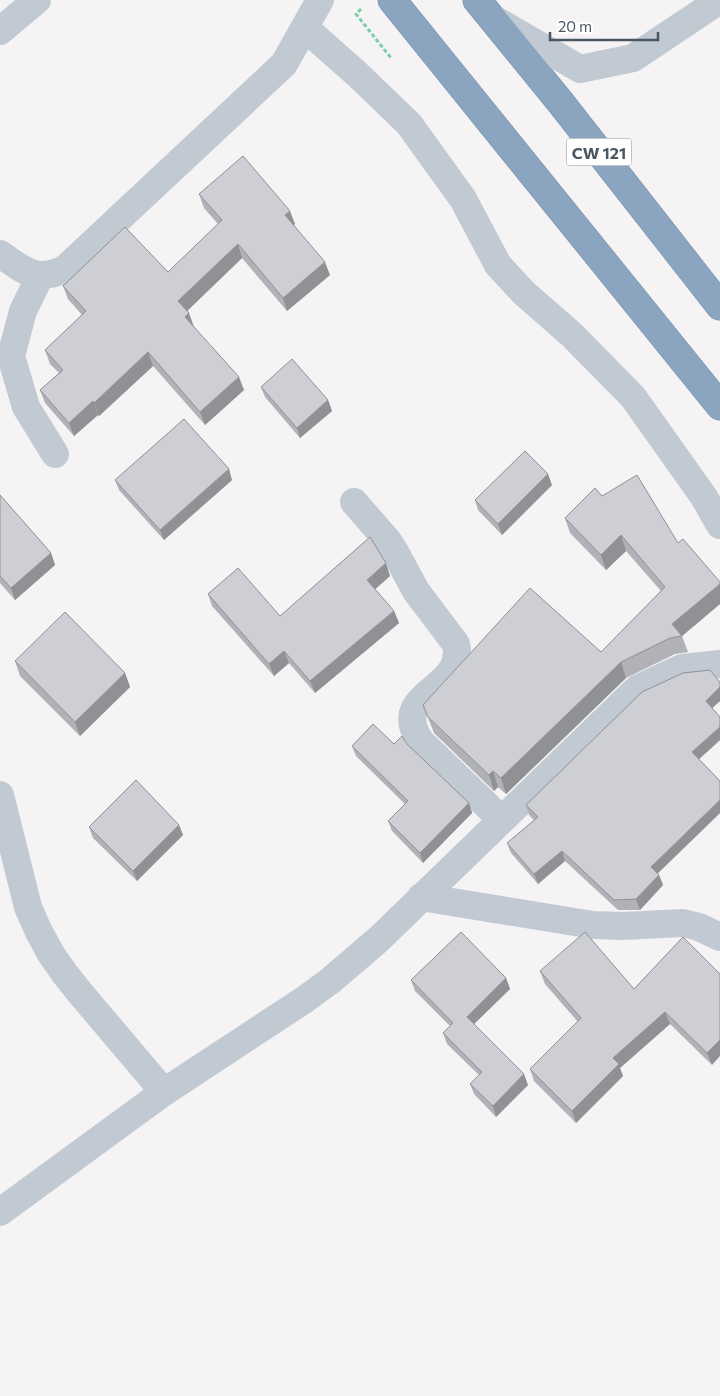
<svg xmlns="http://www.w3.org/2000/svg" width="720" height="1396" viewBox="0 0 720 1396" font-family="Commissioner,sans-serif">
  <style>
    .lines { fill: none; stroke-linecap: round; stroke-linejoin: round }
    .highway-casing { stroke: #7690ad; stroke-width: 29 }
    .path { stroke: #7ad0a6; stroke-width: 3; stroke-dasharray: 4 2.5; stroke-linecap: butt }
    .minor { stroke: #c1cad2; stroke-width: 28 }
    .highway { stroke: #8ba5c1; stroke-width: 28 }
    .wall { fill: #b0b2b7 }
    .shaded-wall { fill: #909195 }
    .building { fill: #cdcfd5; stroke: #909195 }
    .labels { text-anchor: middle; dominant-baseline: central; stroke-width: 5; stroke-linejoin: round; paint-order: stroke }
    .shield { fill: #fff; stroke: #808990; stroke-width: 1 }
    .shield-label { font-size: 16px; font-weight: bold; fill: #4a5661 }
  </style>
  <rect width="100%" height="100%" fill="#f5f3f3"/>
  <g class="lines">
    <defs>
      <path id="highway" d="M 392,0 L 720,406
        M 477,0 L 561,103 L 720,306"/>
    </defs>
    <use href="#highway" class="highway-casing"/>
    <path class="path" d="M 361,9 L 356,14 L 391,58"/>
    <path class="minor" d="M 492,18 L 580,69 L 633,58 L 720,0
      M 305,28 L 357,74 L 409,124 L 463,199 L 498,265 L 524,293 L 572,335 L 633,397 L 704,497 L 720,525
      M 0,31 L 37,0
      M 0,254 C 24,270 35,283 65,269 L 284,64 L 320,0
      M 40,276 L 23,311 L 11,356 L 26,407 L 55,454
      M 354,502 L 388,541 L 395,552 L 416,591 L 456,644 C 467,691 386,692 421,742 L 501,819
      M 0,795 L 28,907 L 38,930 L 51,954 L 65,974 L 81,994 L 164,1092
      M 421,897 L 593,925 L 623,926 L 683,923 L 699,927 L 720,937
      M 0,1212 L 164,1092 L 304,1000 L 330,981 L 379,939 L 637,689 L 682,668 L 720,664"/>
    <use href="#highway" class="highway"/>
  </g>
  <path class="wall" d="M 199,194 L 295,224 L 294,225 L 330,275 L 287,311 L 242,258 L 187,311 L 193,326 L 244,390 L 205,425 L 153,366 L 99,416 L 98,415 L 74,436 L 45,403 L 40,390 L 59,373 L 50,364 L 45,350 L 82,315 L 68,299 L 63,286 L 168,272 L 218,224 L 204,208 Z
    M 261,387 L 328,400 L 332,411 L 300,438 L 265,397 Z
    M 115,480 L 232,480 L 164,540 L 119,490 Z
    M 552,485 L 502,535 L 478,510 L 475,500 Z
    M 0,495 L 51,553 L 55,565 L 15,600 L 0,583 Z
    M 602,496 L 678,543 L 720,582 L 720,604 L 682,636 L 688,652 L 675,654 L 626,678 L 506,794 L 498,787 L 494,791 L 434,733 L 423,705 L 601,652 L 661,591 L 626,551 L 606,570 L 570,533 L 565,518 Z
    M 390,576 L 375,589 L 394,611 L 399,623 L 315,693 L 289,663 L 274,676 L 212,606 L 208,594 L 280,616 Z
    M 15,661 L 125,673 L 130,687 L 80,736 L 20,676 Z
    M 720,682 L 720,701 L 712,708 L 720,717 L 720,740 L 699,759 L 720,781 L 720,813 L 658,873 L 663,885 L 640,910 L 618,910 L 565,861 L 538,884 L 511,853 L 507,843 L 534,820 L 529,815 L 526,805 Z
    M 407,744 L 469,803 L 472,813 L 423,863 L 392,831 L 388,821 L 405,804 L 356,756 L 352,746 Z
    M 179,825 L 183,835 L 137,881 L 93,838 L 89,827 Z
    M 683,937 L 712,1065 L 670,1024 L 620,1068 L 623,1076 L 576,1123 L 534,1081 L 530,1069 L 578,1022 L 545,984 L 540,971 L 634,989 Z
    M 506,978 L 510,989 L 474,1024 L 528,1085 L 496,1117 L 474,1094 L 470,1084 L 479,1075 L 447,1044 L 443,1033 L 450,1026 L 415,991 L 411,980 Z"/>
  <path class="shaded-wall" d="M 290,211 L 295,224 L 290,229 L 285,215 Z
    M 238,244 L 242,258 L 183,315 L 178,301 Z
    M 325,262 L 330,275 L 287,311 L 283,298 Z
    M 189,313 L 194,327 L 185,317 Z
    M 148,352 L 153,366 L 99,416 L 94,403 Z
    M 239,377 L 244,390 L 205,425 L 200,412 Z
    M 328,400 L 332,411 L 300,438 L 297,428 Z
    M 93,401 L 98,415 L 74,436 L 69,423 Z
    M 229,469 L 232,480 L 164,540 L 160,530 Z
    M 548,474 L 552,485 L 502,535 L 498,524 Z
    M 621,535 L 626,551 L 606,570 L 601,555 Z
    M 51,553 L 55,565 L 15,600 L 11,588 Z
    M 386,563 L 390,576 L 372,592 L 367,580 Z
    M 720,584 L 720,604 L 682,636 L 672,624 Z
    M 394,611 L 399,623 L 315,693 L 310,681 Z
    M 284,651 L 289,663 L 274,676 L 269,664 Z
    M 621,662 L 626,678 L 506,794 L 501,778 Z
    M 125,673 L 130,687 L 80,736 L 75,722 Z
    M 720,687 L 720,701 L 709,711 L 706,701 Z
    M 720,727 L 720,740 L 696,762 L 692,752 Z
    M 493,771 L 498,787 L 494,791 L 489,775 Z
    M 720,800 L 720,813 L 654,877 L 651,867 Z
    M 469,803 L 472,813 L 423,863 L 420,853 Z
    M 179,825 L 183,835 L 137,881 L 133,871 Z
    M 562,851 L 565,861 L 538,884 L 534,874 Z
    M 659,875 L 663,885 L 640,910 L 636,899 Z
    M 506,978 L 510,989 L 471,1027 L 467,1017 Z
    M 665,1012 L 670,1024 L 620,1068 L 623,1076 L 576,1123 L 572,1111 L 613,1058 Z
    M 720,1040 L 720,1056 L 712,1065 L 707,1053 Z
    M 524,1074 L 528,1085 L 496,1117 L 493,1106 Z"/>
  <path class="building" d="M 243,156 L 290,211 L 285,215 L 325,262 L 283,298 L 238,244 L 178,301 L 189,313 L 185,317 L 239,377 L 200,412 L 148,352 L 94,403 L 93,401 L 69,423 L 40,390 L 63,370 L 45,350 L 86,311 L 63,286 L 125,227 L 168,272 L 222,220 L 199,194 Z
    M 292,359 L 328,400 L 297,428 L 261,387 Z
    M 184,419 L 229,469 L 160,530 L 115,480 Z
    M 525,451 L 548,474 L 498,524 L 475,500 Z
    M 637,475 L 678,543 L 683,539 L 720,582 L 720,584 L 672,624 L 682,636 L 670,638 L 621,662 L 501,778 L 493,771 L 489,775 L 428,717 L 423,705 L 530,588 L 601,652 L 665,587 L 621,535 L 601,555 L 565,518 L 595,488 L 602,496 Z
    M 0,495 L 51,553 L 11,588 L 0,576 Z
    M 370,537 L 386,563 L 367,580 L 394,611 L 310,681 L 284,651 L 269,664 L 208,594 L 238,568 L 280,616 Z
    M 65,612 L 125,673 L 75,722 L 15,661 Z
    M 710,670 L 720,682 L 720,687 L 706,701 L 720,717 L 720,727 L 692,752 L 720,781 L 720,800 L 651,867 L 659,875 L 636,899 L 614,900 L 562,851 L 534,874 L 507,843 L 538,817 L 526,805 L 642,692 L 683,673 Z
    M 373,724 L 394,744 L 402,736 L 407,744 L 469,803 L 420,853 L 388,821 L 408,801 L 352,746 Z
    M 136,780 L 179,825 L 133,871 L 89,827 Z
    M 461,932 L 506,978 L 467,1017 L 524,1074 L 493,1106 L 470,1084 L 482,1072 L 443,1033 L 453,1023 L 411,980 Z
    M 585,932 L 634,989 L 683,937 L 720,974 L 720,1040 L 707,1053 L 665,1012 L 613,1058 L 619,1064 L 572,1111 L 530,1069 L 581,1018 L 540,971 Z"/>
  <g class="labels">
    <rect class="shield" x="566.5" y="138.5" width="65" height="27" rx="4"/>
    <g class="shield-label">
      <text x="599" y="152">CW 121</text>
    </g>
  </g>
  <path d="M550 32v8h108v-8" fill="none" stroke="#4a5661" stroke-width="2.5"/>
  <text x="558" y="32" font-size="15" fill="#4a5661" stroke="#ffffff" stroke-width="4" paint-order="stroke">20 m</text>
</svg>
